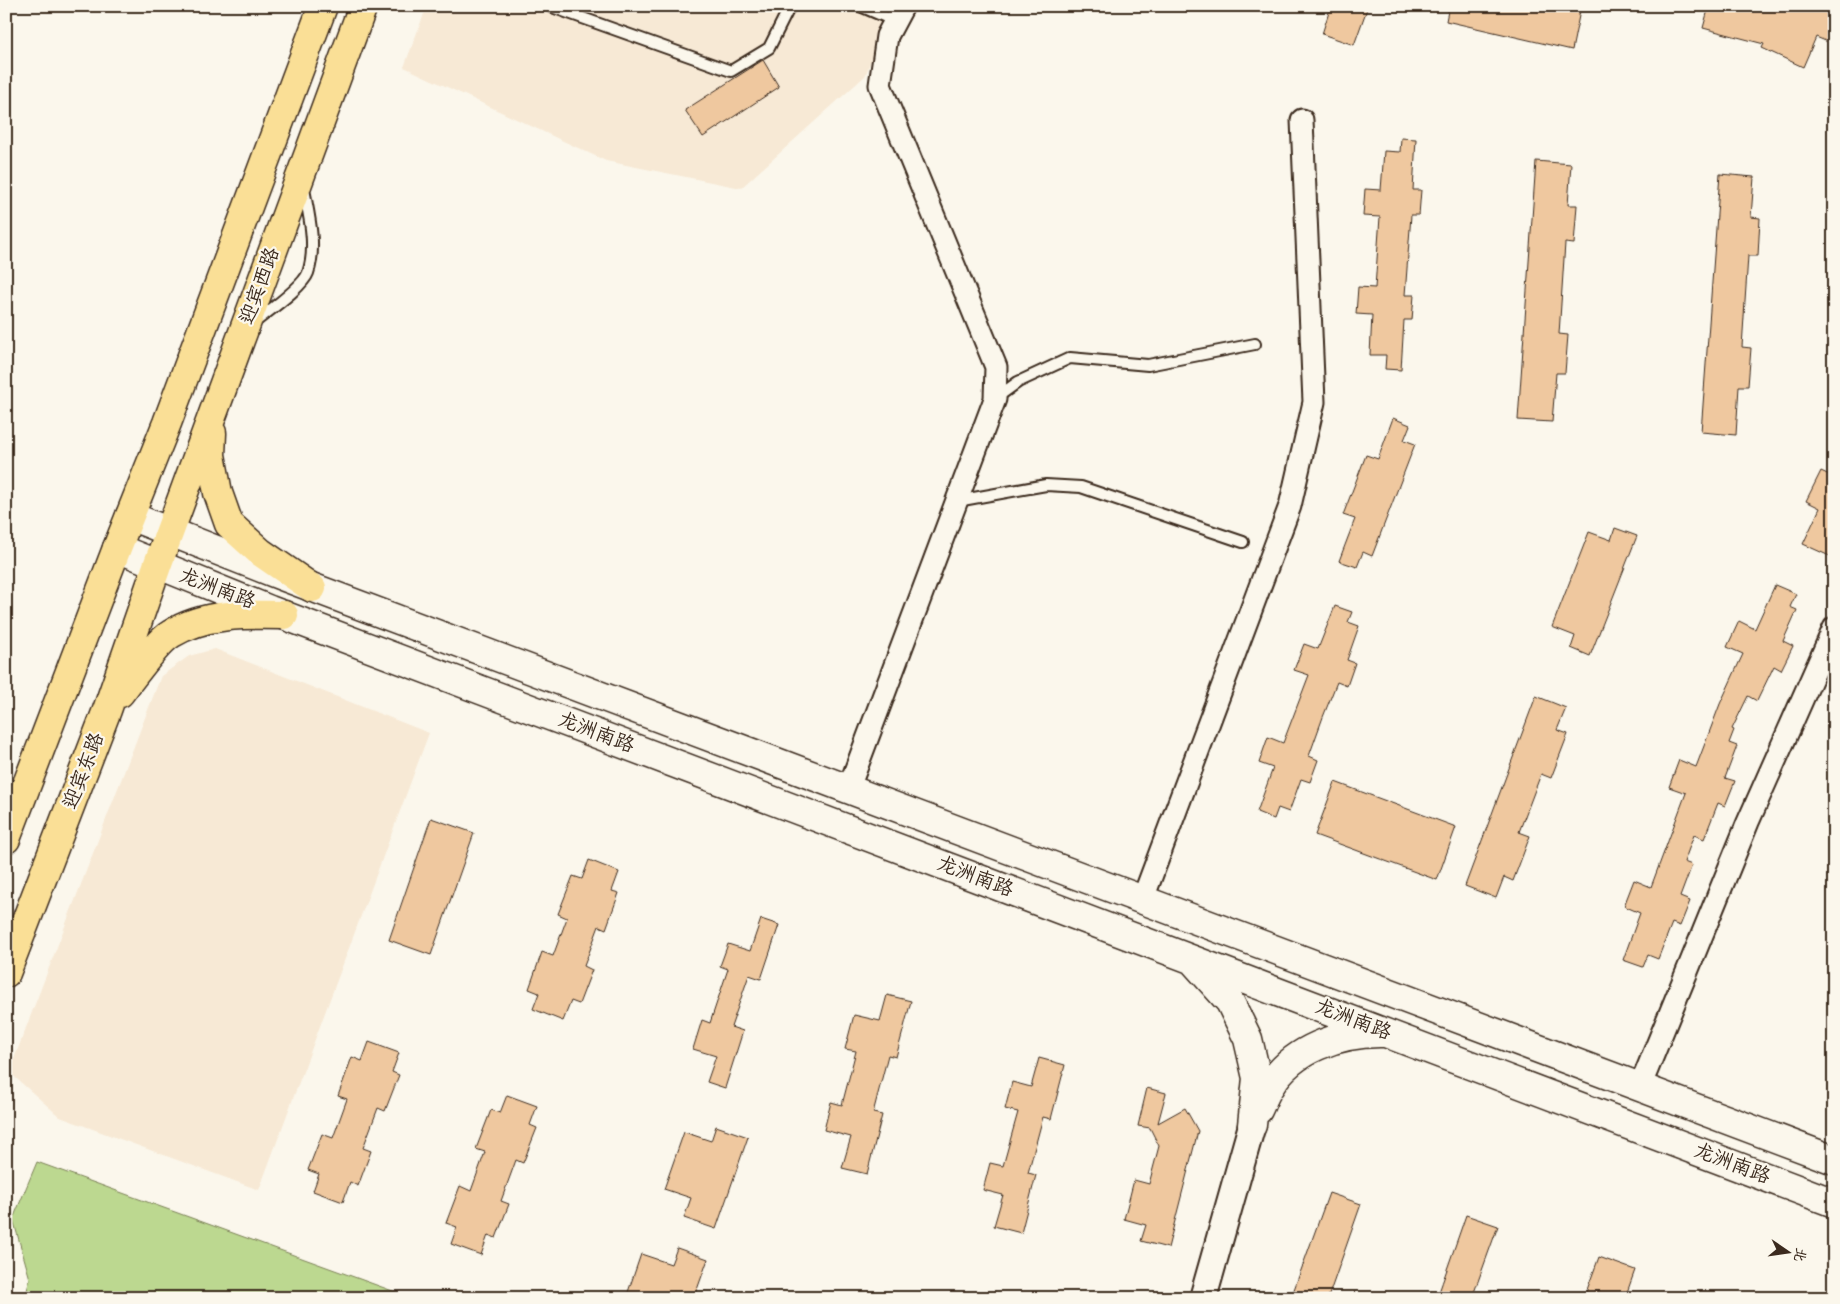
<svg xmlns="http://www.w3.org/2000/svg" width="1840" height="1304" viewBox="0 0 1840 1304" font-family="Mynerve,'LXGW WenKai TC',sans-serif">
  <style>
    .built { fill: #f7e9d5 }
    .green { fill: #bcd890; stroke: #7c8157 }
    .building { fill: #efc89f; stroke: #3b2a1e }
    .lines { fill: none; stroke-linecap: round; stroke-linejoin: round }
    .service-casing { stroke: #3b2a1e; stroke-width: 14 }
    .minor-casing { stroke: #3b2a1e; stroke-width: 25 }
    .tertiary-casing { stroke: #3b2a1e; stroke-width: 30 }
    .secondary-casing { stroke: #3b2a1e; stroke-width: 31 }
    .trunk-casing { stroke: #3b2a1e; stroke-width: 31 }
    .service { stroke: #fbf7ec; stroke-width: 10 }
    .minor { stroke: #fbf7ec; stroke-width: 21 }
    .tertiary { stroke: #fbf7ec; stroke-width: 26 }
    .secondary { stroke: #fbf7ec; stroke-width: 28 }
    .trunk { stroke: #fadf96; stroke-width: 28 }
    .labels { text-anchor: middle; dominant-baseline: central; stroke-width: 4.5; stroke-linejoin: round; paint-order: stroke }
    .street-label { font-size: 20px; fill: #3b2a1e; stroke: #fbf7ec }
  </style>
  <rect width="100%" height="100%" fill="#fbf7ec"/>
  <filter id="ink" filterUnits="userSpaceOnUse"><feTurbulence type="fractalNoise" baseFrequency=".02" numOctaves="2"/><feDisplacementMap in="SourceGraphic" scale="10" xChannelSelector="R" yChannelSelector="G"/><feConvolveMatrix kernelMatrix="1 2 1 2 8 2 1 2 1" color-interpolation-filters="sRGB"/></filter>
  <g filter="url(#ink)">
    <path class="built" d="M 427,6 L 874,6 L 890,13 L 865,76 L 741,188 L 606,161 L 404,67 Z
      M 215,649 L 429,733 L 259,1190 L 60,1117 L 9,1072 L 161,676 L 189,656 Z"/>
    <path class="green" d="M 37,1162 L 412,1298 L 25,1298 L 30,1279 L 13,1219 Z"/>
    <path class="building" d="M 1331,6 L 1368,6 L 1354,45 L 1322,34 Z
      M 1449,6 L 1581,6 L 1572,50 L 1446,21 Z
      M 1709,6 L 1834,6 L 1834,30 L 1828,42 L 1816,37 L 1803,67 L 1762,48 L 1764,44 L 1703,28 Z
      M 763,60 L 779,87 L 703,137 L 685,110 Z
      M 1401,138 L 1416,139 L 1413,190 L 1421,190 L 1419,215 L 1411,215 L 1405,295 L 1414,295 L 1412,320 L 1404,320 L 1401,370 L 1385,369 L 1386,355 L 1370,355 L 1372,315 L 1356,314 L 1358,287 L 1375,288 L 1378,245 L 1380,217 L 1363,216 L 1365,189 L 1381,190 L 1384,151 L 1400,152 Z
      M 1536,161 L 1571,164 L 1568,205 L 1577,205 L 1574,244 L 1565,243 L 1559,334 L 1568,335 L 1565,373 L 1556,373 L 1552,422 L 1518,420 Z
      M 1720,174 L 1754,177 L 1751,217 L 1760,218 L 1758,256 L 1748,256 L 1742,347 L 1751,348 L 1748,386 L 1739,386 L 1736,435 L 1701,432 Z
      M 1393,418 L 1410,425 L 1404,440 L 1415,444 L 1372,556 L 1363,552 L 1357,567 L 1339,561 L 1355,519 L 1343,515 L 1366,455 L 1378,459 Z
      M 1821,471 L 1834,477 L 1834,558 L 1803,544 L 1820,508 L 1806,501 Z
      M 1615,528 L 1637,536 L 1590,656 L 1571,648 L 1575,636 L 1552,627 L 1589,532 L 1611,540 Z
      M 1775,585 L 1796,594 L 1790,607 L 1797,610 L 1783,641 L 1793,646 L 1781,670 L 1774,666 L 1757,701 L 1748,696 L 1732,729 L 1734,730 L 1729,743 L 1737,746 L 1725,778 L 1735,781 L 1725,806 L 1718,803 L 1704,839 L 1694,835 L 1684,862 L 1692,865 L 1680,897 L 1690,901 L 1680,926 L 1672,923 L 1658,959 L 1648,955 L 1643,967 L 1623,960 L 1640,913 L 1624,906 L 1634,880 L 1651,887 L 1686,793 L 1669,787 L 1679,760 L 1696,767 L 1720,704 L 1743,654 L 1727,647 L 1739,621 L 1755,629 Z
      M 1335,606 L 1352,612 L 1348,622 L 1359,626 L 1347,660 L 1355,663 L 1347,686 L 1337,682 L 1323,717 L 1309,756 L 1318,760 L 1310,782 L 1301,779 L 1289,812 L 1278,808 L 1274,819 L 1257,812 L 1273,768 L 1259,763 L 1268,737 L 1283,743 L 1309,675 L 1294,670 L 1304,644 L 1318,649 Z
      M 1536,696 L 1566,708 L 1557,730 L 1568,734 L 1551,778 L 1541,774 L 1519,832 L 1530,836 L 1513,881 L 1504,877 L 1496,898 L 1465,886 Z
      M 1335,782 L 1456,827 L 1437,880 L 1315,835 Z
      M 431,818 L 474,833 L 431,955 L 389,940 Z
      M 589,860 L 619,872 L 612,891 L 619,893 L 606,929 L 599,926 L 584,966 L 592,970 L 579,1004 L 571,1001 L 563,1021 L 533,1009 L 539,993 L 529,989 L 542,952 L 553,956 L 567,918 L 558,914 L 573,876 L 582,879 Z
      M 761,919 L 779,925 L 761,979 L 749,975 L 731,1027 L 743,1031 L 725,1088 L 707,1082 L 716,1056 L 693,1049 L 702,1020 L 710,1023 L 728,969 L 720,966 L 728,944 L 750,951 Z
      M 887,995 L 911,1001 L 896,1057 L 888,1055 L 873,1113 L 882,1115 L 867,1174 L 842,1168 L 851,1137 L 824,1130 L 831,1102 L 842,1105 L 856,1051 L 845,1049 L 854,1015 L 880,1021 Z
      M 369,1042 L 399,1053 L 392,1072 L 399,1075 L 385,1111 L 378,1108 L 363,1148 L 371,1151 L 358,1186 L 350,1182 L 343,1202 L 313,1191 L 319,1174 L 308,1170 L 322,1134 L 333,1138 L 347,1099 L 338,1096 L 352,1057 L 362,1061 Z
      M 1039,1058 L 1065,1065 L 1051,1119 L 1043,1117 L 1028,1173 L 1036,1175 L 1021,1233 L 994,1226 L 1003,1195 L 983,1190 L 990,1163 L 1003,1166 L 1018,1112 L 1005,1109 L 1012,1082 L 1031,1087 Z
      M 1147,1088 L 1166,1093 L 1158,1123 L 1185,1108 L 1198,1131 L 1168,1248 L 1141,1241 L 1146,1225 L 1124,1219 L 1134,1180 L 1149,1184 L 1159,1146 L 1150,1128 L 1138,1126 Z
      M 507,1095 L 537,1106 L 530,1125 L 537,1128 L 523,1163 L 516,1160 L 501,1201 L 509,1204 L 496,1238 L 488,1235 L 481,1255 L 451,1244 L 457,1227 L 446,1223 L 460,1186 L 471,1191 L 485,1152 L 476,1149 L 491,1110 L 500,1113 Z
      M 716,1126 L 748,1137 L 716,1229 L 684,1218 L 691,1198 L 664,1189 L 684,1132 L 711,1141 Z
      M 1329,1193 L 1361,1204 L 1328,1298 L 1291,1298 Z
      M 1466,1215 L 1498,1226 L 1472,1298 L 1437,1298 Z
      M 677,1248 L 708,1259 L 694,1298 L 626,1298 L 641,1254 L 671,1264 Z
      M 1599,1257 L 1635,1270 L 1625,1298 L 1584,1298 Z"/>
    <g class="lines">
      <defs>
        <path id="service" d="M 549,6 L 731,71 L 769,48 L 790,6
          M 860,6 L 895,21
          M 255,322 C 267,312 303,287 308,273 C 317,246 309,216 304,189
          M 996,398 L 1018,382 L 1070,358 L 1148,365 L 1255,344
          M 957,501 L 1046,485 L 1081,487 L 1243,542"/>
        <path id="minor" d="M 848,790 L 995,399 L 996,367 L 880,85 L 887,36 L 903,6
          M 1142,901 L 1290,506 L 1314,402 L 1302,120
          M 1640,1087 L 1748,822 L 1834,628"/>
        <path id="tertiary" d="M 1203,1298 L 1252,1125"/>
        <path id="secondary" d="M 130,516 L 282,576 L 1834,1160
          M 117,548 L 270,610 L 1834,1203
          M 1195,963 L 1230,1002 L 1248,1039 L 1257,1078 L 1252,1125
          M 1258,1110 C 1262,1102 1265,1093 1270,1086 C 1292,1049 1339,1033 1380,1033"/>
        <path id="trunk" d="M 212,433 L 211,455 L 218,493 L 229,524 L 260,552 L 312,588
          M 120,693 C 131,679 157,642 171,634 C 204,613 247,614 284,615
          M 6,839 L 117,548 L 167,423 L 323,6
          M 6,973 L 107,710 L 157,566 L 363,6"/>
      </defs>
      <use href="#service" class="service-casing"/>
      <use href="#minor" class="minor-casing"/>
      <use href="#tertiary" class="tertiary-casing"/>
      <use href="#secondary" class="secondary-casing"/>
      <use href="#trunk" class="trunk-casing"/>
      <use href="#service" class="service"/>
      <use href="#minor" class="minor"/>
      <use href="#tertiary" class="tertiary"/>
      <use href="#secondary" class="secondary"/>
      <use href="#trunk" class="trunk"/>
    </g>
  </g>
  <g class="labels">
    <g class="street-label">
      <text transform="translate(260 286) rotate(-70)">迎宾西路</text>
      <text transform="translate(217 589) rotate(21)">龙洲南路</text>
      <text transform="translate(596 733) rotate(21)">龙洲南路</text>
      <text transform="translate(84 771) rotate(-69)">迎宾东路</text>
      <text transform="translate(975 877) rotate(21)">龙洲南路</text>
      <text transform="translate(1353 1020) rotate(21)">龙洲南路</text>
      <text transform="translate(1732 1164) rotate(21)">龙洲南路</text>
    </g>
  </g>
  <rect width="1840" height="1304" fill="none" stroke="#fbf7ec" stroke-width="25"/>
  <rect x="12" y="12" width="1815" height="1279" fill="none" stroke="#3b2a1e" stroke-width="2" filter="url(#ink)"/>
  <g transform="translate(1788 1252) rotate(103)" stroke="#fbf7ec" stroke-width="4" paint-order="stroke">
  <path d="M0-4L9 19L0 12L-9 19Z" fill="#3b2a1e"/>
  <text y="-8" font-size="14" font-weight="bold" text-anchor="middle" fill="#3b2a1e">北</text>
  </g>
</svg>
